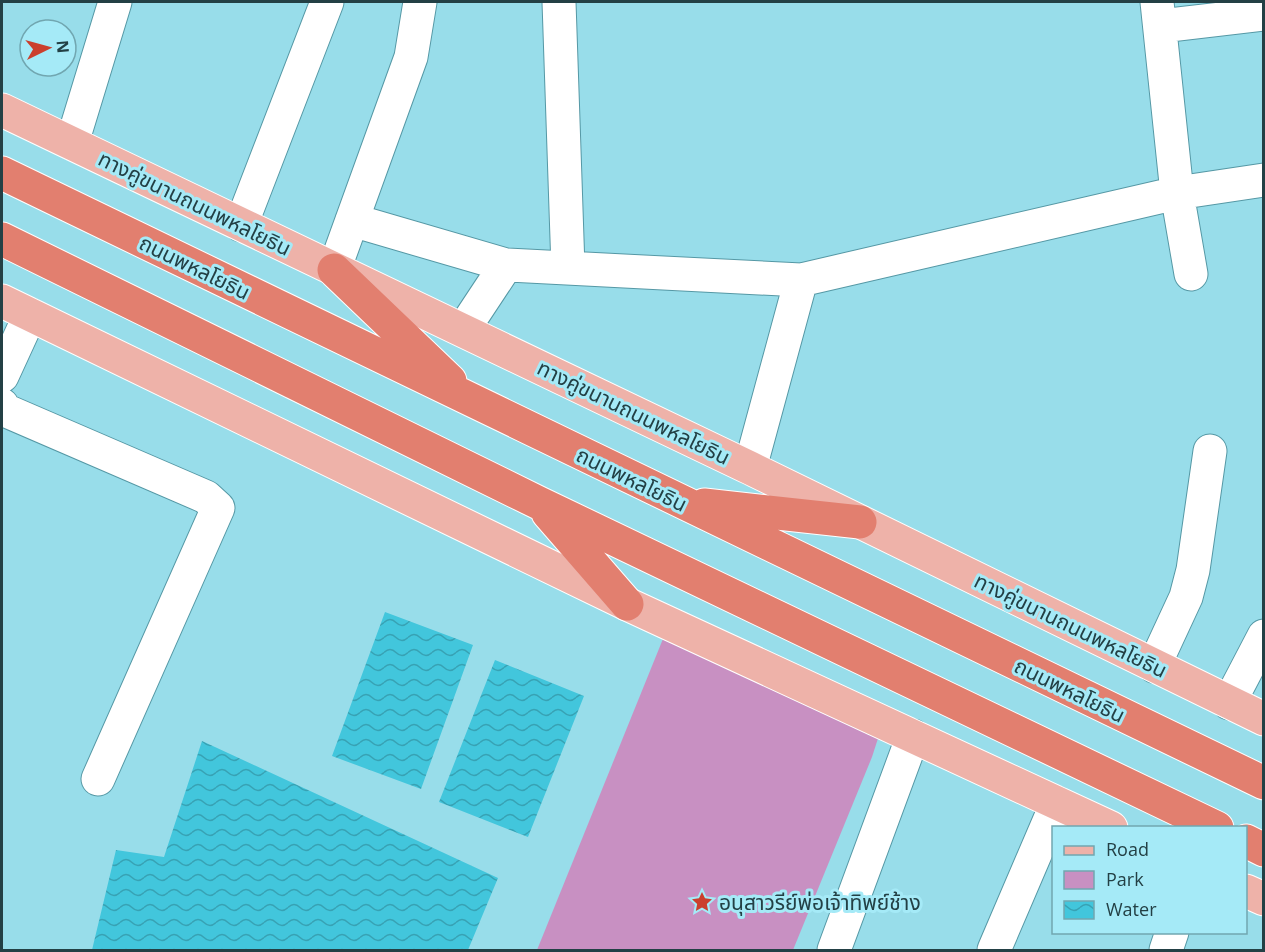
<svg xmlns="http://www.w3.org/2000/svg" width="1265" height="952" viewBox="0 0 1265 952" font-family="'Open Sans','Noto Sans Thai',sans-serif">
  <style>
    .green { fill: #c890c2 }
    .water { fill: url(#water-waves) }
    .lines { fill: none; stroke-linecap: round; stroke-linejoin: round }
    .minor-casing { stroke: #5598a5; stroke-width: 35 }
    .major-casing { stroke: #fff; stroke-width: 35 }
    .highway-casing { stroke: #fff; stroke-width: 35 }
    .minor { stroke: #fff; stroke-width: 33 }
    .major { stroke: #eeb2a9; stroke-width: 33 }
    .highway { stroke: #e27f6f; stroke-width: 33 }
    .labels { text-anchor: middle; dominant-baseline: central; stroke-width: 6; stroke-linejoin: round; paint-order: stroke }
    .street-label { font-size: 21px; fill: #234045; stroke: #a5eaf7 }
    .poi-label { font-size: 21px; fill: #234045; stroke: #a5eaf7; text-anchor: start }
  </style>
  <defs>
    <pattern id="water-waves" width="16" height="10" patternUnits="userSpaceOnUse" patternTransform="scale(1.5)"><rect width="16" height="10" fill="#42c6dc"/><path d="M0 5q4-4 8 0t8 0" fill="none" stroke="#37a2b4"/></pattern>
  </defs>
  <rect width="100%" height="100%" fill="#98ddea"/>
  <path class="green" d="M 669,624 L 883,723 L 872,757 L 793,950 L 537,950 Z"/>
  <path class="water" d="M 385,612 L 473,645 L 421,789 L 332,756 Z
    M 495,660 L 584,696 L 528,837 L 439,802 Z
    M 202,741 L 498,878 L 468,950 L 92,950 L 116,850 L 164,857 Z"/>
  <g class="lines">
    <defs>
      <path id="minor" d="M 559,2 L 568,268
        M 1157,2 L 1177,193 L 1191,274
        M 1161,26 L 1264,14
        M 72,143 L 115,2
        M 352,220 L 506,265
        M 241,225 L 327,2
        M 334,270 L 411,57 L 420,2
        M 463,330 L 506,265 L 801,280 L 1177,193 L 1264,180
        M 2,376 L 30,315
        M 2,405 L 2,409 L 206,497 L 218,508 L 98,779
        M 750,468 L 801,280
        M 1154,666 L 1186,597 L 1193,570 L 1210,451
        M 1229,703 L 1264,636
        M 834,950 L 913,736
        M 994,950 L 1057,803
        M 1166,950 L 1172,932"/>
      <path id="major" d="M 2,110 L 750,468 L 1264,719
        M 2,301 L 627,604 L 1111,828
        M 1246,891 L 1264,899"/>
      <path id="highway" d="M 2,173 L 1264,783
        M 2,239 L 539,503 L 1217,828
        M 334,270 L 450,381
        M 704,505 L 860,522
        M 548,513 L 627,604
        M 1246,841 L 1264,850"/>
    </defs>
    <use href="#minor" class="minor-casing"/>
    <use href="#major" class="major-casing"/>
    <use href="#highway" class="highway-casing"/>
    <use href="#minor" class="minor"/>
    <use href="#major" class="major"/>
    <use href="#highway" class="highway"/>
  </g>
  <defs>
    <symbol id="sight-bare" viewBox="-9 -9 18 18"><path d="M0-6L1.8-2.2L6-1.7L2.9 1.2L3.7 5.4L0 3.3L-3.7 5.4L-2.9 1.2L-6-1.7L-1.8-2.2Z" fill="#cb3f2d" stroke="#a5eaf7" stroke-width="2.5" paint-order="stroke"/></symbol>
  </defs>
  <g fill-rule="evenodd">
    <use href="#sight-bare" x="687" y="887" width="30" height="30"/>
  </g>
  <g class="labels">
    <g class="street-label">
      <text transform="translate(195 203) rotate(26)">ทางคู่ขนานถนนพหลโยธิน</text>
      <text transform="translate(195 267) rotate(26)">ถนนพหลโยธิน</text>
      <text transform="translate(634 412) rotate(26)">ทางคู่ขนานถนนพหลโยธิน</text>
      <text transform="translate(632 479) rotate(26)">ถนนพหลโยธิน</text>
      <text transform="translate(1071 625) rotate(26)">ทางคู่ขนานถนนพหลโยธิน</text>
      <text transform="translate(1070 690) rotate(26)">ถนนพหลโยธิน</text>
    </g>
    <g class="poi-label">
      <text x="719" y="902">อนุสาวรีย์พ่อเจ้าทิพย์ช้าง</text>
    </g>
  </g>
  <rect width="1265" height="952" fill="none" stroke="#234045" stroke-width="6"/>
  <rect x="1052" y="826" width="195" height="108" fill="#a5eaf7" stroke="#71a6b0" stroke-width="1.5"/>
  <rect x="1064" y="846" width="30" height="9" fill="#eeb2a9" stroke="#71a6b0" stroke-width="1.5"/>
  <text x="1106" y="856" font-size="18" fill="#234045">Road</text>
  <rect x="1064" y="871" width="30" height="18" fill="#c890c2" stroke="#71a6b0" stroke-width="1.5"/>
  <text x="1106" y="886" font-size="18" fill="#234045">Park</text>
  <rect x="1064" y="901" width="30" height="18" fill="url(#water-waves)" stroke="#71a6b0" stroke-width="1.5"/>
  <text x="1106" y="916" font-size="18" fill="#234045">Water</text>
  <g transform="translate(48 48) rotate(85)"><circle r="28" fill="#a5eaf7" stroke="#71a6b0" stroke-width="1.5"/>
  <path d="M0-4.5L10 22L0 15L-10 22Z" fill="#cb3f2d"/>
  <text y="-9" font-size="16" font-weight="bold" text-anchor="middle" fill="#234045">N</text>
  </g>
</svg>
